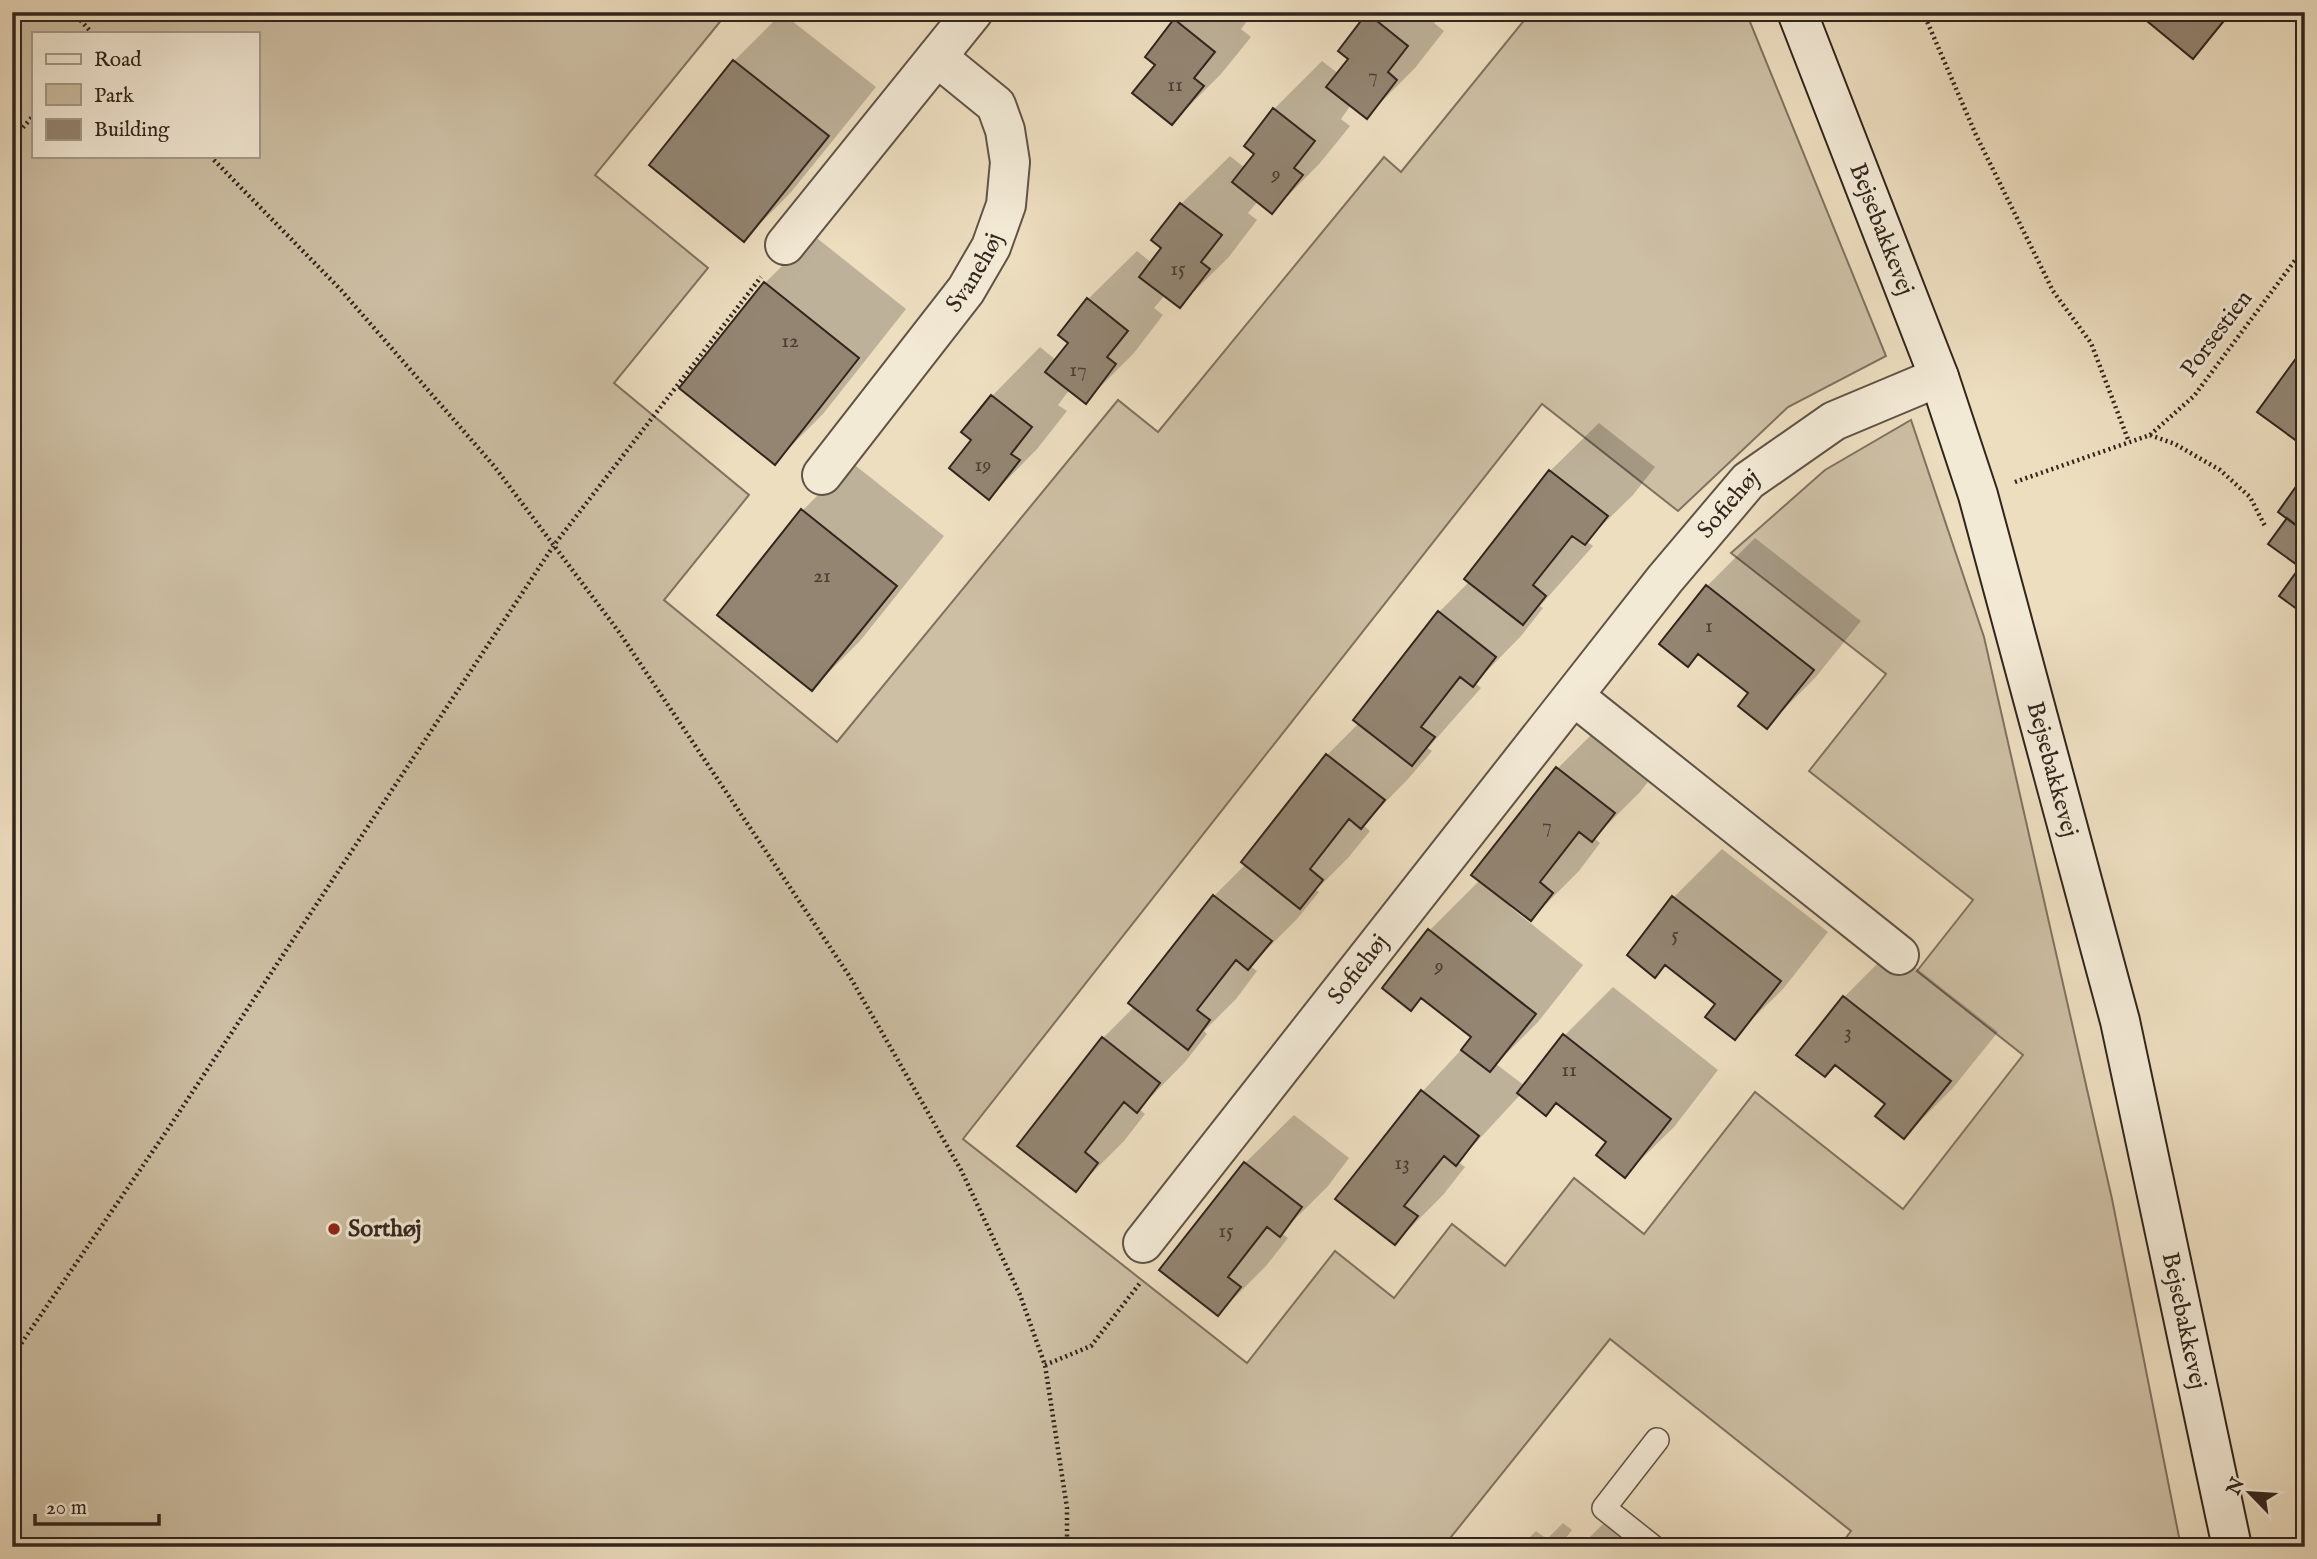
<svg xmlns="http://www.w3.org/2000/svg" width="2317" height="1559" viewBox="0 0 2317 1559" font-family="'IM FELL English',serif">
  <style>
    .green { fill: #cdbfa4; stroke: #7f7260; stroke-width: 2; fill-rule: evenodd }
    .shadow { fill: #0003 }
    .building { fill: #938572; stroke: #31251d; stroke-width: 2 }
    .lines { fill: none; stroke-linecap: round; stroke-linejoin: round }
    .lane-casing { stroke: #605346; stroke-width: 26 }
    .street-casing { stroke: #605346; stroke-width: 42 }
    .secondary-casing { stroke: #31251d; stroke-width: 42 }
    .path { stroke: #31251d; stroke-width: 4.5; stroke-dasharray: 2 3.5; stroke-linecap: butt }
    .lane { stroke: #f3ead6; stroke-width: 23 }
    .street { stroke: #f3ead6; stroke-width: 38 }
    .secondary { stroke: #f3ead6; stroke-width: 38 }
    .poi-dot { fill: #8f2418; stroke: #f3ead6; stroke-width: 2.5 }
    .labels { text-anchor: middle; dominant-baseline: central; stroke-width: 6; stroke-linejoin: round; paint-order: stroke }
    .number-label { font-size: 21px; fill: #4a3d32 }
    .street-label { font-size: 24px; fill: #31251d; stroke: #f3ead6 }
    .poi-label { font-size: 24px; font-weight: bold; fill: #31251d; stroke: #f3ead6; text-anchor: start }
  </style>
  <rect width="100%" height="100%" fill="#eddec0"/>
  <filter id="stains"><feTurbulence type="fractalNoise" baseFrequency=".00286" numOctaves="4"/><feColorMatrix values="0 0 0 0 .2 0 0 0 0 .09 0 0 0 0 .02 0 0 0 .5 -.17"/></filter>
  <radialGradient id="worn" r=".72"><stop offset=".6" stop-color="#630" stop-opacity="0"/><stop offset="1" stop-color="#630" stop-opacity=".3"/></radialGradient>
  <path class="green" d="M 12,12 L 728,12 L 595,175 L 708,268 L 614,383 L 749,495 L 664,600 L 837,742 L 1118,400 L 1158,432 L 1384,157 L 1401,172 L 1531,12 L 1746,12 L 1886,356 L 1788,407 L 1678,511 L 1542,404 L 963,1139 L 1247,1363 L 1335,1251 L 1394,1298 L 1452,1224 L 1505,1266 L 1574,1178 L 1644,1234 L 1755,1092 L 1903,1209 L 2023,1055 L 1917,971 L 1973,900 L 1809,771 L 1886,674 L 1731,553 L 1825,470 L 1911,420 L 1984,637 L 2112,1199 L 2181,1547 L 1839,1547 L 1851,1531 L 1610,1339 L 1443,1547 L 12,1547 ZM 33,33 L 257,33 L 257,156 L 33,156 Z"/>
  <path class="shadow" d="M 1183,12 L 1254,12 L 1241,29 L 1251,37 L 1221,74 L 1172,123 L 1157,65 L 1175,21 Z
    M 1371,12 L 1443,12 L 1434,23 L 1444,31 L 1415,68 L 1366,117 L 1351,105 L 1341,119 L 1350,126 L 1320,163 L 1272,212 L 1258,201 L 1248,213 L 1257,220 L 1228,258 L 1179,306 L 1165,295 L 1154,308 L 1163,315 L 1134,353 L 1086,401 L 1070,389 L 1058,405 L 1067,411 L 1037,449 L 989,498 L 973,439 L 963,431 L 992,396 L 1040,347 L 1056,360 L 1070,343 L 1088,299 L 1137,251 L 1152,263 L 1164,248 L 1181,204 L 1230,156 L 1245,168 L 1256,153 L 1274,109 L 1322,61 L 1339,74 L 1351,58 Z
    M 2138,12 L 2234,12 L 2193,57 Z
    M 782,13 L 876,87 L 792,191 L 744,240 L 734,61 Z
    M 813,235 L 906,309 L 823,414 L 775,462 L 765,283 Z
    M 1599,423 L 1655,467 L 1633,495 L 1586,541 L 1593,546 L 1540,606 L 1543,608 L 1521,636 L 1475,683 L 1481,688 L 1428,748 L 1432,751 L 1409,778 L 1363,825 L 1370,831 L 1348,858 L 1316,890 L 1319,892 L 1297,919 L 1250,966 L 1257,971 L 1236,999 L 1204,1031 L 1207,1034 L 1185,1062 L 1139,1109 L 1145,1114 L 1124,1141 L 1076,1189 L 1103,1038 L 1135,1006 L 1131,1003 L 1214,896 L 1246,864 L 1327,755 L 1359,723 L 1439,612 L 1470,581 L 1467,578 L 1550,471 Z
    M 851,462 L 944,536 L 860,641 L 812,689 L 802,511 Z
    M 1755,538 L 1861,621 L 1815,678 L 1767,726 L 1751,692 L 1700,653 L 1688,664 L 1707,586 Z
    M 1606,720 L 1662,764 L 1640,792 L 1594,838 L 1600,843 L 1579,871 L 1531,919 L 1512,904 L 1510,907 L 1583,965 L 1538,1022 L 1496,1064 L 1525,1086 L 1565,1035 L 1613,987 L 1718,1070 L 1674,1127 L 1625,1175 L 1608,1141 L 1558,1101 L 1545,1114 L 1521,1094 L 1458,1162 L 1465,1167 L 1443,1195 L 1395,1243 L 1422,1092 L 1473,1037 L 1423,997 L 1411,1009 L 1384,988 L 1430,930 L 1480,880 L 1474,875 L 1558,768 Z
    M 1722,849 L 1828,932 L 1783,989 L 1734,1037 L 1718,1004 L 1667,964 L 1655,976 L 1629,955 L 1674,897 Z
    M 1892,949 L 1998,1032 L 1952,1089 L 1904,1137 L 1844,997 Z
    M 1294,1115 L 1349,1158 L 1328,1186 L 1281,1233 L 1288,1238 L 1266,1266 L 1218,1314 L 1162,1270 L 1245,1163 Z
    M 1563,1523 L 1572,1530 L 1559,1547 L 1520,1547 L 1536,1531 L 1547,1539 Z
    M 1604,1523 L 1635,1547 L 1580,1547 Z"/>
  <path class="building" d="M 1091,12 L 1108,12 L 1101,20 Z
    M 1446,12 L 1461,12 L 1455,20 Z
    M 2136,12 L 2231,12 L 2193,59 Z
    M 1367,13 L 1408,46 L 1388,72 L 1397,80 L 1367,119 L 1326,87 L 1348,59 L 1338,51 Z
    M 1174,19 L 1215,52 L 1194,78 L 1204,86 L 1172,125 L 1132,93 L 1155,65 L 1145,57 Z
    M 733,60 L 829,136 L 744,242 L 649,165 Z
    M 1273,108 L 1315,141 L 1294,168 L 1303,175 L 1272,214 L 1232,182 L 1254,154 L 1244,146 Z
    M 1180,203 L 1222,235 L 1201,262 L 1210,269 L 1180,308 L 1139,277 L 1161,248 L 1151,240 Z
    M 764,282 L 859,358 L 775,465 L 679,388 Z
    M 1087,298 L 1128,331 L 1107,357 L 1116,364 L 1086,404 L 1045,372 L 1068,343 L 1058,335 Z
    M 2305,346 L 2305,447 L 2257,412 Z
    M 991,395 L 1032,427 L 1011,454 L 1020,460 L 989,500 L 949,468 L 971,440 L 961,432 Z
    M 1549,470 L 1608,516 L 1585,545 L 1572,536 L 1533,585 L 1546,596 L 1523,625 L 1464,579 Z
    M 2302,478 L 2305,480 L 2305,532 L 2278,512 Z
    M 801,509 L 897,586 L 812,691 L 717,615 Z
    M 2287,518 L 2305,532 L 2305,560 L 2300,567 L 2268,544 Z
    M 2305,560 L 2305,615 L 2279,596 Z
    M 1706,585 L 1814,670 L 1767,729 L 1738,706 L 1748,693 L 1698,654 L 1688,667 L 1659,644 Z
    M 1438,611 L 1496,657 L 1473,687 L 1460,677 L 1421,727 L 1435,737 L 1412,766 L 1353,720 Z
    M 1326,754 L 1385,800 L 1361,829 L 1349,819 L 1310,869 L 1323,880 L 1300,909 L 1241,862 Z
    M 1556,767 L 1615,813 L 1592,842 L 1579,832 L 1540,882 L 1553,893 L 1531,921 L 1471,875 Z
    M 1213,895 L 1272,941 L 1248,970 L 1236,960 L 1197,1010 L 1210,1020 L 1188,1050 L 1128,1003 Z
    M 1672,896 L 1781,981 L 1735,1040 L 1705,1017 L 1715,1004 L 1665,965 L 1655,978 L 1627,955 Z
    M 1428,929 L 1536,1014 L 1490,1072 L 1461,1050 L 1471,1037 L 1421,998 L 1411,1011 L 1382,988 Z
    M 1843,996 L 1951,1081 L 1904,1139 L 1875,1116 L 1885,1104 L 1835,1065 L 1825,1077 L 1796,1055 Z
    M 1563,1034 L 1671,1119 L 1625,1178 L 1596,1155 L 1606,1142 L 1556,1103 L 1546,1116 L 1517,1093 Z
    M 1102,1037 L 1160,1083 L 1137,1113 L 1124,1102 L 1085,1152 L 1098,1163 L 1076,1192 L 1017,1146 Z
    M 1421,1090 L 1479,1136 L 1456,1166 L 1444,1156 L 1404,1206 L 1418,1216 L 1395,1245 L 1335,1199 Z
    M 1244,1162 L 1302,1207 L 1280,1237 L 1267,1227 L 1228,1277 L 1241,1287 L 1218,1316 L 1159,1270 Z"/>
  <g class="lines">
    <defs>
      <path id="lane" d="M 1653,1547 L 1604,1508 L 1657,1440"/>
      <g id="street">
        <path d="M 785,245 L 973,12"/>
        <path id="s1" d="M 822,475 L 966,290 L 991,247 L 1006,205 L 1010,162 L 1005,130 L 996,105 L 937,57"/>
        <path d="M 1575,697 L 1899,955"/>
        <path id="s2" d="M 1143,1243 L 1665,579 L 1748,481 L 1834,421 L 1939,377"/>
      </g>
      <g id="secondary">
        <path id="s3" d="M 1797,12 L 1939,377 L 1978,495 L 2120,1021 L 2232,1547"/>
      </g>
    </defs>
    <use href="#lane" class="lane-casing"/>
    <use href="#street" class="street-casing"/>
    <use href="#secondary" class="secondary-casing"/>
    <path class="path" d="M 73,12 L 92,33
      M 1923,12 L 1976,135 L 2053,291 L 2091,343 L 2129,442
      M 12,140 L 33,116
      M 210,156 L 341,290 L 494,466 L 619,632 L 850,977 L 961,1170 L 1020,1295 L 1045,1365 L 1067,1508 L 1067,1547
      M 2150,435 L 2194,396 L 2305,247
      M 2015,482 L 2150,435 L 2175,444 L 2220,470 L 2250,497 L 2266,528
      M 12,1357 L 168,1129 L 554,545 L 761,277
      M 1045,1365 L 1091,1346 L 1140,1283"/>
    <use href="#lane" class="lane"/>
    <use href="#street" class="street"/>
    <use href="#secondary" class="secondary"/>
  </g>
  <circle class="poi-dot" cx="334" cy="1229" r="7"/>
  <g class="labels">
    <g class="number-label">
      <text x="1373" y="76">7</text>
      <text x="1175" y="85">11</text>
      <text x="1276" y="174">9</text>
      <text x="1178" y="269">15</text>
      <text x="790" y="341">12</text>
      <text x="1078" y="370">17</text>
      <text x="983" y="465">19</text>
      <text x="822" y="576">21</text>
      <text x="1709" y="626">1</text>
      <text x="1547" y="826">7</text>
      <text x="1675" y="935">5</text>
      <text x="1439" y="966">9</text>
      <text x="1848" y="1032">3</text>
      <text x="1569" y="1070">11</text>
      <text x="1402" y="1163">13</text>
      <text x="1226" y="1231">15</text>
    </g>
    <g class="street-label">
      <text stroke="none"><textPath href="#s3" startOffset="233">Bejsebakkevej</textPath></text>
      <text stroke="none"><textPath href="#s1" startOffset="254">Svanehøj</textPath></text>
      <text transform="translate(2217 334) rotate(-53)">Porsestien</text>
      <text stroke="none"><textPath href="#s2" startOffset="943">Sofiehøj</textPath></text>
      <text stroke="none"><textPath href="#s3" startOffset="800">Bejsebakkevej</textPath></text>
      <text stroke="none"><textPath href="#s2" startOffset="348">Sofiehøj</textPath></text>
      <text stroke="none"><textPath href="#s3" startOffset="1367">Bejsebakkevej</textPath></text>
    </g>
    <g class="poi-label">
      <text x="348" y="1229">Sorthøj</text>
    </g>
  </g>
  <rect width="2317" height="1559" fill="none" stroke="#eddec0" stroke-width="42"/>
  <rect x="14" y="14" width="2289" height="1531" fill="none" stroke="#31251d" stroke-width="3.5"/>
  <rect x="21" y="21" width="2275" height="1517" fill="none" stroke="#31251d" stroke-width="2"/>
  <rect x="32" y="32" width="228" height="126" fill="#f3ead6" stroke="#a59b8c" stroke-width="2"/>
  <rect x="46" y="54" width="35" height="10" fill="#f3ead6" stroke="#a59b8c" stroke-width="2"/>
  <text x="94" y="66" font-size="21" fill="#31251d">Road</text>
  <rect x="46" y="84" width="35" height="21" fill="#cdbfa4" stroke="#a59b8c" stroke-width="2"/>
  <text x="94" y="102" font-size="21" fill="#31251d">Park</text>
  <rect x="46" y="119" width="35" height="21" fill="#938572" stroke="#a59b8c" stroke-width="2"/>
  <text x="94" y="136" font-size="21" fill="#31251d">Building</text>
  <g transform="translate(2250 1493) rotate(295)" stroke="#f3ead6" stroke-width="5" paint-order="stroke">
  <path d="M0-5L12 26L0 18L-12 26Z" fill="#31251d"/>
  <text y="-10" font-size="19" font-weight="bold" text-anchor="middle" fill="#31251d">N</text>
  </g>
  <path d="M35 1514v10h124v-10" fill="none" stroke="#31251d" stroke-width="3.5"/>
  <text x="46" y="1514" font-size="21" fill="#31251d" stroke="#f3ead6" stroke-width="5" paint-order="stroke">20 m</text>
  <rect width="100%" height="100%" filter="url(#stains)"/>
  <rect width="100%" height="100%" fill="url(#worn)"/>
</svg>
